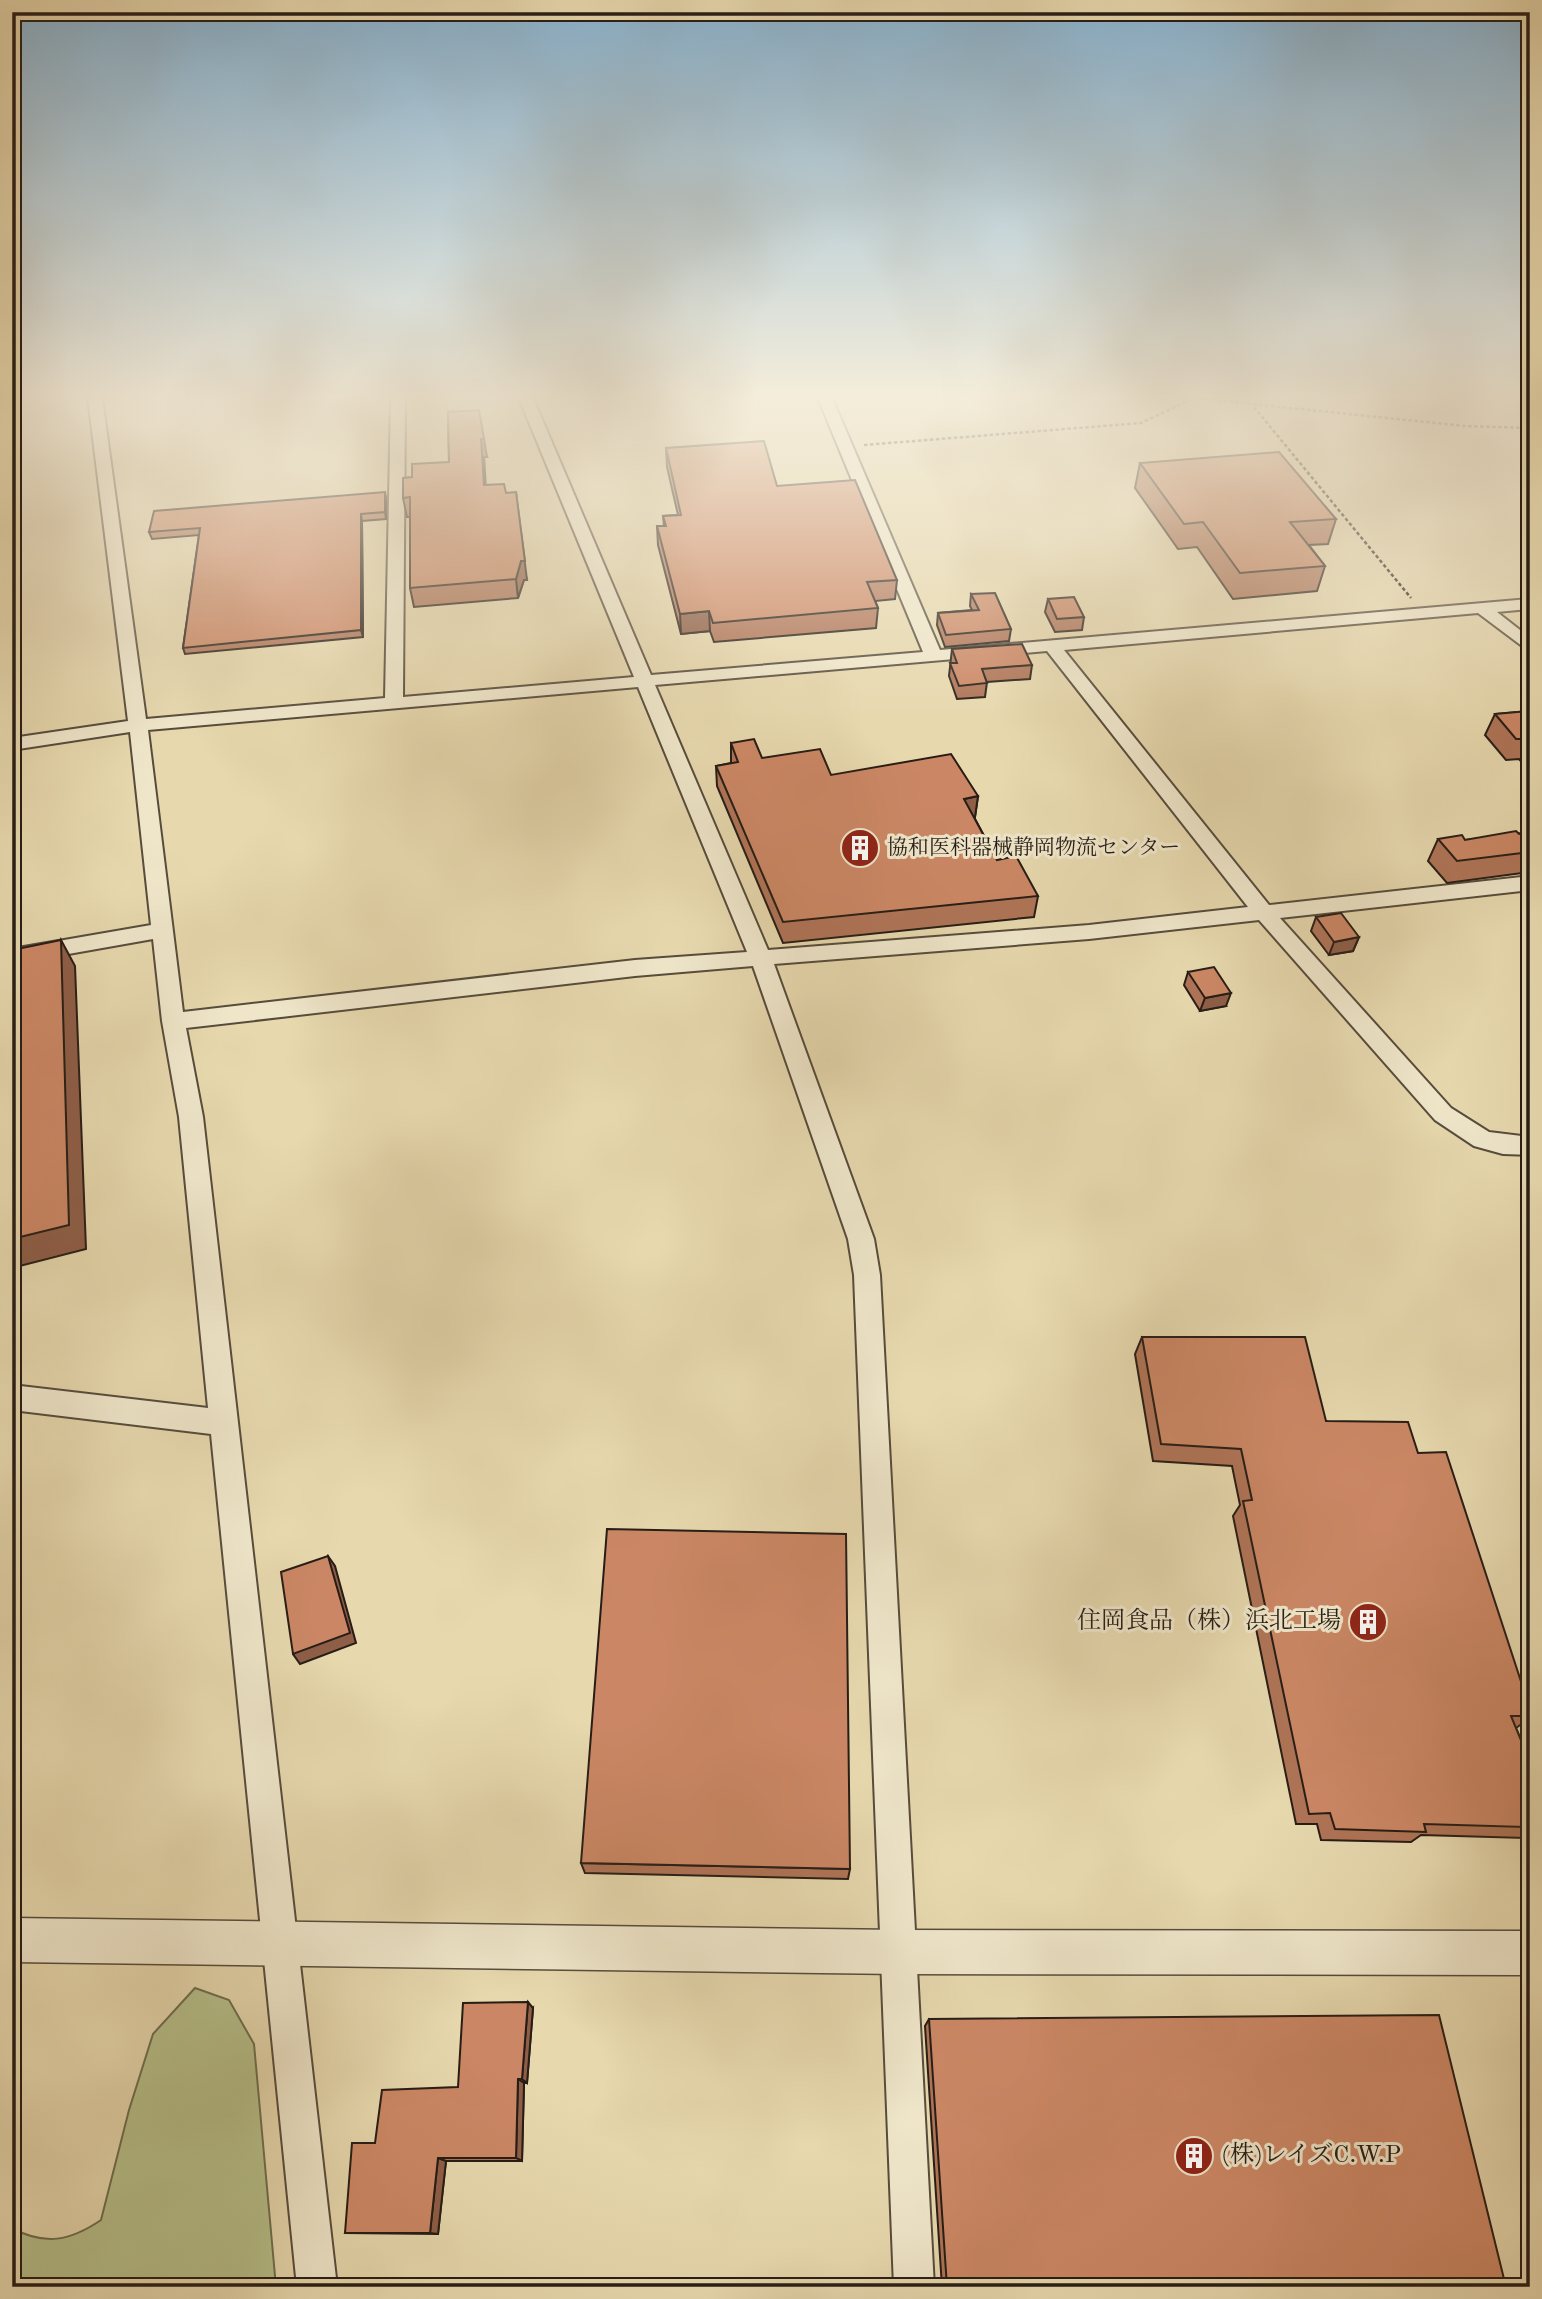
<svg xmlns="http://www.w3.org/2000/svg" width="1542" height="2299" viewBox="0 0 1542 2299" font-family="'Old Standard TT','Noto Serif JP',serif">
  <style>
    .green { fill: #b6bf8a; stroke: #6e6e50; stroke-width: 2 }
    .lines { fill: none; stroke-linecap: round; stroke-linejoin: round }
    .minor-casing { stroke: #574c3c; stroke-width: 4 }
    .tertiary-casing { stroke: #574c3c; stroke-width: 3 }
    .path { stroke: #271d16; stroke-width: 2.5; stroke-dasharray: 3.5 2.5; stroke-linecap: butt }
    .minor { fill: #efe6ca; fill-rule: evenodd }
    .tertiary { fill: #efe6ca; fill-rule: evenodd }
    .wall { fill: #af7457; stroke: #271d16; stroke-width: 2 }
    .shaded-wall { fill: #8e5e47; stroke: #271d16; stroke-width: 2 }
    .building { fill: #cb8765; stroke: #271d16; stroke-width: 2 }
    .labels { text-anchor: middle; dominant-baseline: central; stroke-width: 6; stroke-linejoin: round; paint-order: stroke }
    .poi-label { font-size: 21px; fill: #271d16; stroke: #efe6ca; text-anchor: start }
    .near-poi-label { font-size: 24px; fill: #271d16; stroke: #efe6ca; text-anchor: end }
  </style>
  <rect width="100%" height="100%" fill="#e7d8ae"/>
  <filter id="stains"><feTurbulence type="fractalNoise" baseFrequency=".00286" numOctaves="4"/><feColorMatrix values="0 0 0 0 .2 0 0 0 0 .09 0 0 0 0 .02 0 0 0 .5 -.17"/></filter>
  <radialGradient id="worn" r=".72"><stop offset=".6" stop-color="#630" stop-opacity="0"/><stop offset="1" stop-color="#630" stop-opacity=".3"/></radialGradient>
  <path class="green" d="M 195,1988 L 229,2000 L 254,2044 L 276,2287 L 12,2287 L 12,2228 C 45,2246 70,2241 101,2220 L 129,2110 L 153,2034 Z"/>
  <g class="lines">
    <defs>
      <path id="minor" d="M 88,398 L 102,398 L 146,719 L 385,698 L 391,398 L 405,398 L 403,697 L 634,677 L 519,398 L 533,398 L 651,675 L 923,652 L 818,398 L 832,398 L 940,650 L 1530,599 L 1530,609 L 1497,612 L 1530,638 L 1530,652 L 1478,613 L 1064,650 L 1269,905 L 1530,876 L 1530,890 L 1280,918 L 1451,1108 L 1489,1132 L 1530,1137 L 1530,1155 L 1503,1154 L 1474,1146 L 1435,1120 L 1259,920 L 1089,939 L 774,964 L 874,1239 L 880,1275 L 934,2287 L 894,2287 L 854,1275 L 848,1239 L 753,966 L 635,976 L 186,1028 L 203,1117 L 337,2287 L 297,2287 L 211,1434 L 12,1410 L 12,1385 L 208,1408 L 179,1117 L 162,1021 L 153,939 L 12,964 L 12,949 L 151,925 L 130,732 L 12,750 L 12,738 L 128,721 ZM 1047,651 L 1248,907 L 1089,925 L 768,950 L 655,685 ZM 638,687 L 747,952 L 635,960 L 183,1012 L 148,730 Z"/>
      <path id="tertiary" d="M 12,1918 L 900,1930 L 1530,1931 L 1530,1975 L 900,1974 L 12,1962 Z"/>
    </defs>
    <use href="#minor" class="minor-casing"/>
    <use href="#tertiary" class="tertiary-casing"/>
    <path class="path" d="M 1254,407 L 1411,598
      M 864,445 L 1141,423 L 1194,398 L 1465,426 L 1530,428"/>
    <use href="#minor" class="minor"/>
    <use href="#tertiary" class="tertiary"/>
  </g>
  <path class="wall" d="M 448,412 L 487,457 L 484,457 L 485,485 L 506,493 L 527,580 L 524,580 L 518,598 L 414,607 L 410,588 L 410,517 L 407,517 L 403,498 L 412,477 L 449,462 Z
    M 666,448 L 777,486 L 897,580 L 895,599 L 875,601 L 878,608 L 876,628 L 714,642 L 710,631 L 681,634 L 658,545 L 657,526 L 664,526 L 663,516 L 678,515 L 667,467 Z
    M 1140,463 L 1336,519 L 1328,544 L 1309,545 L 1325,566 L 1317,591 L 1233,599 L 1197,547 L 1178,549 L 1135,488 Z
    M 386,498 L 386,519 L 362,521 L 363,637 L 185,654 L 183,648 L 199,535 L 152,539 L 149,532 Z
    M 971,594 L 1011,629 L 1009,641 L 945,647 L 937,625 L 938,613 L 972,610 L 970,606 Z
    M 1048,599 L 1084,617 L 1082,630 L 1055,632 L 1045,612 Z
    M 952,649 L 1032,665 L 1030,679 L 987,682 L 985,697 L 957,699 L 949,676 Z
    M 1530,711 L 1530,772 L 1519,759 L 1506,760 L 1485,735 L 1495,714 Z
    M 731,743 L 762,758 L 831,775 L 978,796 L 975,817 L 974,817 L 997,860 L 1038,896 L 1034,917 L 783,943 L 717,786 L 716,766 L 731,763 Z
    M 1530,832 L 1530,872 L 1447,883 L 1428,861 L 1438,839 L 1465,840 Z
    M 1316,917 L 1359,937 L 1353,951 L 1329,955 L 1311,931 Z
    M 1188,972 L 1226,1006 L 1200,1011 L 1184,985 Z
    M 1142,1337 L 1326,1421 L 1418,1453 L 1530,1709 L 1530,1718 L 1516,1728 L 1530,1762 L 1530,1838 L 1421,1835 L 1411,1842 L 1321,1840 L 1317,1824 L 1296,1824 L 1233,1516 L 1240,1505 L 1232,1466 L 1153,1461 L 1135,1354 Z
    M 581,1863 L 850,1869 L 848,1879 L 585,1873 Z
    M 533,2008 L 527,2083 L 524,2083 L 522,2161 L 446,2161 L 438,2234 L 345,2233 L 375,2143 L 458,2087 Z
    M 929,2019 L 1506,2287 L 942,2287 L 925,2026 Z"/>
  <path class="shaded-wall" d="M 481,439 L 484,439 L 487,457 L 484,457 L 487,504 L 484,485 Z
    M 385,492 L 386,498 L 386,519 L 385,512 Z
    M 516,492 L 527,580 L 524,580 L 518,598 L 516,579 L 521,561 Z
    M 361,514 L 362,521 L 363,637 L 361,630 Z
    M 709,611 L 710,631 L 681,634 L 680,614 Z
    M 978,796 L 975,817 L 961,820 L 964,799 Z
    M 12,908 L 14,912 L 12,935 Z
    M 1359,937 L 1353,951 L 1329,955 L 1334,942 Z
    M 61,940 L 75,966 L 86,1249 L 12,1268 L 12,1239 Z
    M 1231,993 L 1226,1006 L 1200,1011 L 1205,998 Z
    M 328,1556 L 335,1566 L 356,1643 L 300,1664 L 293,1654 Z
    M 528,2002 L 533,2008 L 527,2083 L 522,2079 Z
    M 518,2079 L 524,2083 L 522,2161 L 516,2158 Z
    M 438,2158 L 446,2161 L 438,2234 L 430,2233 Z"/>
  <path class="building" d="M 479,410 L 484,439 L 481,439 L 484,485 L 504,484 L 506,493 L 516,492 L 525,561 L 521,561 L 516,579 L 410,588 L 410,497 L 403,498 L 403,478 L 412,477 L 412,464 L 449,462 L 448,412 Z
    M 764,441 L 777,486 L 855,480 L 897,580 L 867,582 L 878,608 L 713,623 L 709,611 L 680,614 L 657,526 L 666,526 L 663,516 L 681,515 L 666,448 Z
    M 1279,452 L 1336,519 L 1290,522 L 1325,566 L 1240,573 L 1203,522 L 1184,524 L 1140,463 Z
    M 385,492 L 385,512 L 361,514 L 361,630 L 183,648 L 200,528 L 149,532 L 154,511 Z
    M 995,593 L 1011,629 L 946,635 L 938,613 L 979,610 L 971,594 Z
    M 1074,597 L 1084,617 L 1057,619 L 1048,599 Z
    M 1022,644 L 1032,665 L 982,669 L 987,683 L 959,686 L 950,663 L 957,663 L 952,649 Z
    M 1530,711 L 1530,739 L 1516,739 L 1495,714 Z
    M 754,739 L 762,758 L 820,749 L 831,775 L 951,754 L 978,796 L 964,799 L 997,860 L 1016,856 L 1038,896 L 783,922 L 716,766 L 738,762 L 731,743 Z
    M 1516,831 L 1519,834 L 1530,832 L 1530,852 L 1457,861 L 1438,839 L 1462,835 L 1465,840 Z
    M 1341,913 L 1359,937 L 1334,942 L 1316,917 Z
    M 61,940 L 69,1225 L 12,1239 L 12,950 Z
    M 1214,967 L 1231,993 L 1205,998 L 1188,972 Z
    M 1142,1337 L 1305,1337 L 1326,1421 L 1408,1422 L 1418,1453 L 1446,1452 L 1530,1709 L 1530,1716 L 1511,1716 L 1530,1762 L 1530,1827 L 1424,1824 L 1426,1832 L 1335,1829 L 1330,1813 L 1309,1814 L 1243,1501 L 1252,1500 L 1241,1449 L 1161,1444 Z
    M 607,1529 L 846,1534 L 850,1869 L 581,1863 Z
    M 328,1556 L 350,1633 L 293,1654 L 281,1572 Z
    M 528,2002 L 522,2079 L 518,2079 L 516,2158 L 438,2158 L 430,2233 L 345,2233 L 352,2143 L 375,2143 L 382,2090 L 458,2087 L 463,2003 Z
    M 1439,2015 L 1506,2287 L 947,2287 L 929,2019 Z"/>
  <linearGradient id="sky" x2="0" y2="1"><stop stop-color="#89b5d4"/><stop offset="0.55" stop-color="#f4eddb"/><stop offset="1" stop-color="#f4eddb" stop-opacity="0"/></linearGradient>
  <rect width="1542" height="720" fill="url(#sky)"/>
  <defs>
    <symbol id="building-disc" viewBox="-11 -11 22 22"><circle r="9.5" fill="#8f2418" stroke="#efe6ca"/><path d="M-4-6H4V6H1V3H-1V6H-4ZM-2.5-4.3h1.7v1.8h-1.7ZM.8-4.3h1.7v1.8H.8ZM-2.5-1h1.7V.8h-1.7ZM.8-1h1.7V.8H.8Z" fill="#fff"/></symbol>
  </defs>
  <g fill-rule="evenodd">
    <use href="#building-disc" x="838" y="826" width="44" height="44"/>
    <use href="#building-disc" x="1346" y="1600" width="44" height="44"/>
    <use href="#building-disc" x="1172" y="2134" width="44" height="44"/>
  </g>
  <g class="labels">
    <g class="poi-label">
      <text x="887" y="848">協和医科器械静岡物流センター</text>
    </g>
    <g class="near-poi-label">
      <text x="1341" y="1622">住岡食品（株）浜北工場</text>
      <text x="1221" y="2156" text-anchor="start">(株)レイズC.W.P</text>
    </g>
  </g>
  <rect width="1542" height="2299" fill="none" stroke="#e7d8ae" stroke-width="42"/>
  <rect x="14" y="14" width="1514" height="2271" fill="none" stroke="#271d16" stroke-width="3.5"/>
  <rect x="21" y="21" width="1500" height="2257" fill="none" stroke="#271d16" stroke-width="2"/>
  <rect width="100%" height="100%" filter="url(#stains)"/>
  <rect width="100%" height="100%" fill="url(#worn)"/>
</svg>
